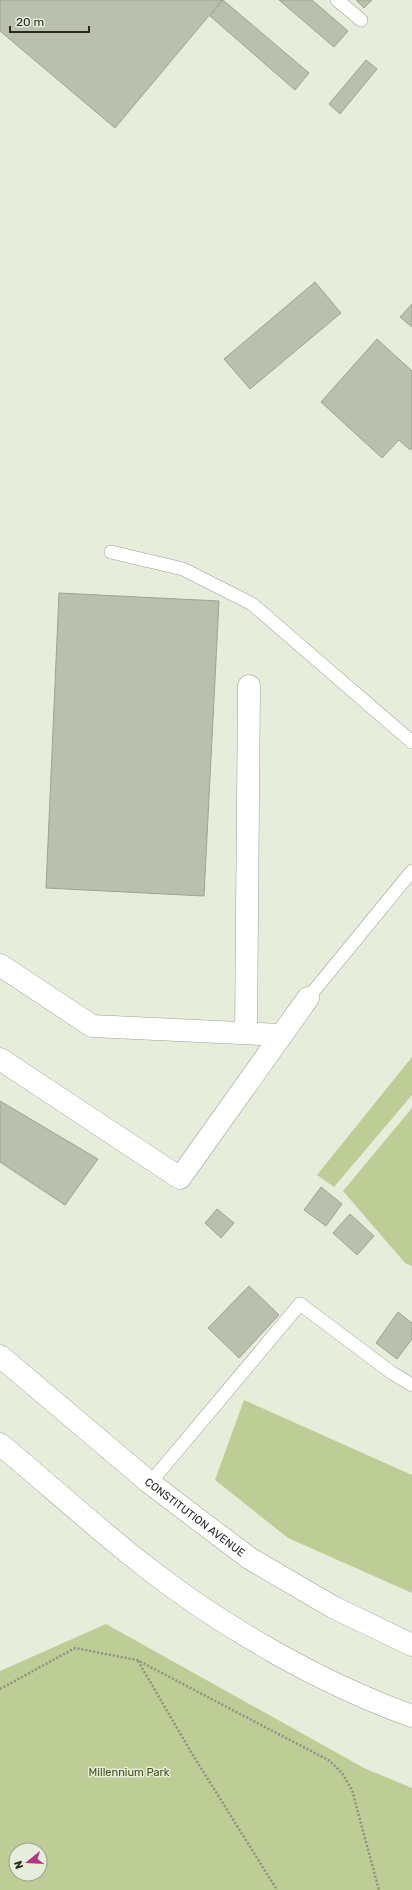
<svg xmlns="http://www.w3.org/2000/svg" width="412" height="1890" viewBox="0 0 412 1890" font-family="Rubik,sans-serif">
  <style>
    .green { fill: #bdcd95; fill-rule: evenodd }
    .building { fill: #babfae; stroke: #9ea492 }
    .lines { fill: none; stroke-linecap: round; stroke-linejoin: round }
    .lane-casing { stroke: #9da291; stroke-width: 14 }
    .street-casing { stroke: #9da291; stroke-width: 23 }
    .primary-casing { stroke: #9da291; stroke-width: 23 }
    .path { stroke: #8d9285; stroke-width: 2.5; stroke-dasharray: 2 2; stroke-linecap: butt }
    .lane { stroke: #fff; stroke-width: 13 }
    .street { stroke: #fff; stroke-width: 22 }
    .primary { stroke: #fff; stroke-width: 22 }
    .labels { text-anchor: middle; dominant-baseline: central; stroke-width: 3; stroke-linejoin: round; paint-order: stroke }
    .street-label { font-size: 11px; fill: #282a23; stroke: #e7eddb }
    .park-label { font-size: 11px; fill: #435015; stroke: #e7eddb }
  </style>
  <rect width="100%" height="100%" fill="#e7eddb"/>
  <path class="green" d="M 412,1057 L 412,1095 L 334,1187 L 317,1175 Z
    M 412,1108 L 412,1266 L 405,1263 L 343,1191 Z
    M 244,1400 L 412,1475 L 412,1593 L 288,1538 L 215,1480 Z
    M 106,1624 L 364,1768 L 412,1788 L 412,1890 L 0,1890 L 0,1671 ZM 16,1850 L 40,1850 L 40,1874 L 16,1874 Z"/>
  <path class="building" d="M 0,0 L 222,0 L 115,128 L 0,31 Z
    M 223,0 L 309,73 L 295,90 L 210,16 Z
    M 279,0 L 312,0 L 348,31 L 334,47 Z
    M 356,0 L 372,0 L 364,8 Z
    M 366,60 L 377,69 L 340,114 L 329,104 Z
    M 315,282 L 341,313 L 250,389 L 224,359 Z
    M 412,304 L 412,327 L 400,317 Z
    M 377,339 L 412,371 L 412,448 L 410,450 L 399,440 L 382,458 L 321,402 Z
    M 59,593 L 219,601 L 204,896 L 46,888 Z
    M 0,1101 L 98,1159 L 65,1205 L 0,1162 Z
    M 321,1187 L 342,1204 L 326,1226 L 304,1210 Z
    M 217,1209 L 234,1223 L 221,1238 L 205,1223 Z
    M 350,1214 L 374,1236 L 357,1255 L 333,1233 Z
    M 249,1286 L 279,1315 L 239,1358 L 208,1328 Z
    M 398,1312 L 412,1323 L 412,1339 L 397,1359 L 376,1343 Z"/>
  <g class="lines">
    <defs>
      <path id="lane" d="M 337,0 L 361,20
        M 111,552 L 183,569 L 252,604 L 412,742
        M 308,998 L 412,871
        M 150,1483 L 300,1304 L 392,1373 L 412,1385"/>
      <path id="street" d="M 0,965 L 92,1026 L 282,1035
        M 246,1033 L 249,686
        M 0,1059 L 180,1178 L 308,998"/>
      <g id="primary">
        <path id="s1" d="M 0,1356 L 150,1483 L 249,1558 L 333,1607 L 412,1645"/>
        <path d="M 0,1444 C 49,1485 96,1528 146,1567 C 223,1627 320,1683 412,1716"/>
      </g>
    </defs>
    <use href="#lane" class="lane-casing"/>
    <use href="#street" class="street-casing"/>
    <use href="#primary" class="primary-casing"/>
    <path class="path" d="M 138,1661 L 191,1752 L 277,1890
      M 0,1689 L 75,1648 L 137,1660 L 330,1761 L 342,1773 L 352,1790 L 379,1890"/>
    <use href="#lane" class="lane"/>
    <use href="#street" class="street"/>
    <use href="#primary" class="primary"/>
  </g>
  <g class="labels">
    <g class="street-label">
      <text stroke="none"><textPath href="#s1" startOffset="253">CONSTITUTION AVENUE</textPath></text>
    </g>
    <g class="park-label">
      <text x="129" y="1772">Millennium Park</text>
    </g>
  </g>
  <g transform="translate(28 1862) rotate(252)"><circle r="19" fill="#e7eddb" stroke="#9b9f91"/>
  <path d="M0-3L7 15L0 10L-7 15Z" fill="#b23585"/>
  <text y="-6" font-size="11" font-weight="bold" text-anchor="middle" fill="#282a23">N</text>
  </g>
  <path d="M10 26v6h79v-6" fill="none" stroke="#282a23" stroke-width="2"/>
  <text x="16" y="26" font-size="12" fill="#282a23" stroke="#e7eddb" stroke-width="3" paint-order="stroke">20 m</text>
</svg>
